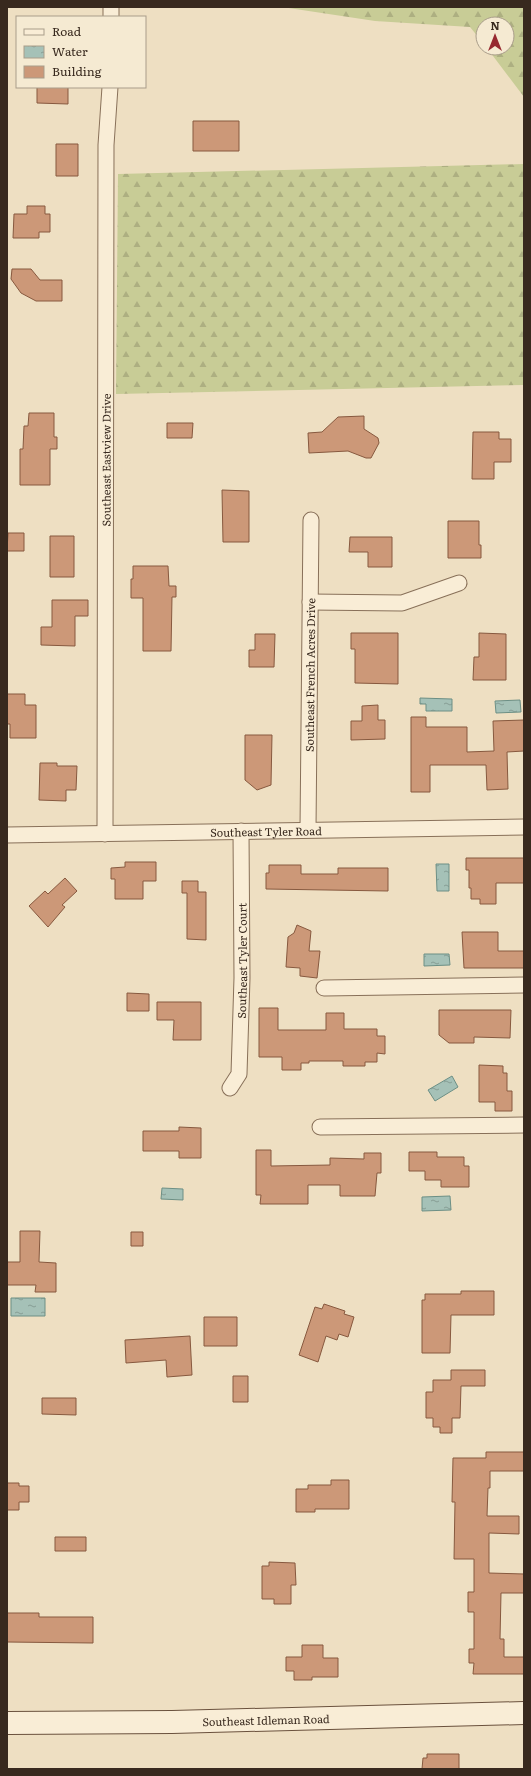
<svg xmlns="http://www.w3.org/2000/svg" width="531" height="1776" viewBox="0 0 531 1776" font-family="Literata,serif">
  <style>
    .forest { fill: url(#forest-firs) }
    .water { fill: url(#water-ripples); stroke: #6c8f85 }
    .building { fill: #cc9878; stroke: #87593f }
    .lines { fill: none; stroke-linecap: round; stroke-linejoin: round }
    .street-casing { stroke: #887059; stroke-width: 17 }
    .secondary-casing { stroke: #6a513d; stroke-width: 24 }
    .street { stroke: #f9edd6; stroke-width: 15 }
    .secondary { stroke: #f9edd6; stroke-width: 22 }
    .labels { text-anchor: middle; dominant-baseline: central; stroke-width: 4; stroke-linejoin: round; paint-order: stroke }
    .street-label { font-size: 11px; fill: #38291e; stroke: #f5ead2 }
  </style>
  <defs>
    <pattern id="forest-firs" width="22" height="20" patternUnits="userSpaceOnUse"><rect width="22" height="20" fill="#c8cc96"/><path d="M5 1l3.5 6h-7zM16 11l3.5 6h-7z" fill="#adaf81"/></pattern>
    <pattern id="water-ripples" width="26" height="14" patternUnits="userSpaceOnUse"><rect width="26" height="14" fill="#a5c1b7"/><path d="M2 4q2-2 4 0t4 0M15 11q2-2 4 0t4 0" fill="none" stroke="#879d94"/></pattern>
  </defs>
  <rect width="100%" height="100%" fill="#eedfc2"/>
  <path class="forest" d="M 282,7 L 524,7 L 524,97 L 487,48 L 507,48 L 507,24 L 483,24 L 483,43 L 470,27 L 375,21 Z
    M 524,164 L 524,385 L 116,394 L 118,174 Z"/>
  <path class="water" d="M 420,698 L 452,699 L 452,711 L 426,711 L 426,704 L 420,704 Z
    M 520,700 L 521,712 L 496,713 L 495,701 Z
    M 436,864 L 449,864 L 449,891 L 437,891 Z
    M 424,954 L 449,954 L 450,965 L 424,966 Z
    M 452,1076 L 458,1087 L 435,1101 L 428,1090 Z
    M 162,1188 L 183,1189 L 183,1200 L 161,1199 Z
    M 450,1196 L 451,1210 L 422,1211 L 422,1197 Z
    M 11,1298 L 45,1298 L 45,1316 L 11,1316 Z"/>
  <path class="building" d="M 37,87 L 68,87 L 68,104 L 37,103 Z
    M 193,121 L 239,121 L 239,151 L 193,151 Z
    M 56,144 L 78,144 L 78,176 L 56,176 Z
    M 27,206 L 45,206 L 45,214 L 50,214 L 50,232 L 39,232 L 39,238 L 13,238 L 14,214 L 27,214 Z
    M 12,269 L 31,269 L 40,280 L 62,280 L 62,301 L 36,301 L 21,293 L 11,279 Z
    M 29,413 L 54,413 L 54,437 L 57,437 L 57,449 L 50,449 L 50,485 L 20,485 L 20,449 L 23,449 L 24,426 L 28,426 Z
    M 364,416 L 364,429 L 378,438 L 379,443 L 371,458 L 366,458 L 348,451 L 309,453 L 308,433 L 322,432 L 338,417 Z
    M 167,423 L 193,423 L 192,438 L 167,438 Z
    M 473,432 L 499,432 L 499,439 L 511,439 L 511,462 L 494,462 L 494,479 L 472,479 Z
    M 222,490 L 249,491 L 249,542 L 223,542 Z
    M 448,521 L 479,521 L 479,545 L 481,545 L 481,558 L 448,558 Z
    M 8,533 L 24,533 L 24,551 L 7,551 Z
    M 50,536 L 74,536 L 74,577 L 50,577 Z
    M 350,537 L 392,537 L 392,567 L 368,567 L 368,552 L 349,552 Z
    M 133,566 L 168,566 L 169,586 L 176,586 L 176,597 L 172,597 L 171,651 L 143,651 L 143,598 L 131,598 L 131,579 L 133,579 Z
    M 52,600 L 88,600 L 88,616 L 75,616 L 75,646 L 41,645 L 41,627 L 52,627 Z
    M 351,633 L 398,633 L 398,684 L 355,683 L 355,649 L 351,649 Z
    M 479,633 L 506,634 L 506,680 L 473,680 L 474,657 L 479,657 Z
    M 255,634 L 275,634 L 274,667 L 249,667 L 249,650 L 255,650 Z
    M 7,694 L 25,694 L 25,705 L 36,705 L 36,738 L 10,738 L 10,724 L 7,724 Z
    M 378,705 L 378,720 L 385,720 L 385,739 L 351,740 L 351,721 L 362,721 L 362,706 Z
    M 411,717 L 426,717 L 426,727 L 467,727 L 467,752 L 494,751 L 493,721 L 524,720 L 524,751 L 507,752 L 508,789 L 487,790 L 486,765 L 430,765 L 430,792 L 411,792 Z
    M 245,735 L 272,735 L 271,785 L 257,790 L 245,780 Z
    M 40,763 L 57,763 L 57,766 L 77,766 L 76,790 L 66,790 L 66,801 L 39,800 Z
    M 466,858 L 524,858 L 524,883 L 496,883 L 496,904 L 480,904 L 480,899 L 471,899 L 471,888 L 469,888 L 469,870 L 466,870 Z
    M 125,862 L 156,862 L 156,881 L 143,881 L 143,899 L 115,899 L 115,879 L 111,879 L 111,868 L 125,867 Z
    M 269,865 L 301,865 L 301,874 L 338,874 L 338,868 L 388,868 L 388,891 L 266,889 L 266,873 L 269,873 Z
    M 65,878 L 77,891 L 62,905 L 65,907 L 48,927 L 29,906 L 45,891 L 48,894 Z
    M 182,881 L 198,881 L 198,892 L 206,892 L 206,940 L 187,939 L 187,893 L 182,893 Z
    M 297,925 L 311,931 L 309,951 L 320,951 L 317,978 L 300,976 L 300,968 L 286,967 L 288,937 L 294,933 Z
    M 462,932 L 498,932 L 498,951 L 524,951 L 524,968 L 464,968 Z
    M 127,993 L 149,994 L 149,1011 L 127,1011 Z
    M 157,1002 L 201,1002 L 201,1040 L 173,1040 L 174,1020 L 157,1020 Z
    M 259,1008 L 278,1008 L 278,1030 L 326,1030 L 326,1013 L 344,1013 L 344,1029 L 377,1029 L 377,1036 L 385,1036 L 385,1054 L 377,1053 L 377,1062 L 365,1062 L 365,1066 L 343,1066 L 343,1061 L 309,1061 L 309,1063 L 301,1063 L 301,1070 L 282,1070 L 282,1057 L 259,1057 Z
    M 439,1010 L 511,1010 L 510,1038 L 474,1037 L 474,1043 L 449,1043 L 439,1035 Z
    M 479,1065 L 503,1066 L 503,1073 L 507,1073 L 507,1091 L 512,1091 L 512,1111 L 495,1111 L 495,1102 L 479,1102 Z
    M 179,1127 L 201,1128 L 201,1158 L 179,1158 L 179,1151 L 143,1151 L 143,1131 L 179,1131 Z
    M 256,1150 L 271,1150 L 271,1166 L 330,1165 L 330,1158 L 364,1159 L 364,1153 L 381,1153 L 381,1173 L 377,1173 L 375,1196 L 340,1196 L 340,1185 L 308,1185 L 308,1204 L 260,1204 L 261,1195 L 256,1195 Z
    M 409,1152 L 437,1152 L 437,1157 L 464,1157 L 464,1166 L 469,1166 L 469,1187 L 441,1187 L 441,1180 L 425,1180 L 425,1171 L 409,1171 Z
    M 20,1231 L 40,1231 L 39,1262 L 56,1263 L 56,1292 L 35,1292 L 36,1285 L 7,1285 L 7,1262 L 20,1262 Z
    M 131,1232 L 143,1232 L 143,1246 L 131,1246 Z
    M 461,1291 L 494,1291 L 494,1315 L 451,1315 L 450,1353 L 422,1353 L 422,1300 L 425,1300 L 425,1294 L 461,1294 Z
    M 324,1304 L 345,1311 L 344,1314 L 354,1317 L 348,1337 L 339,1334 L 337,1340 L 326,1336 L 318,1362 L 299,1355 L 315,1307 L 322,1309 Z
    M 204,1317 L 237,1317 L 237,1346 L 204,1346 Z
    M 190,1336 L 192,1375 L 167,1377 L 166,1360 L 126,1363 L 125,1340 Z
    M 451,1370 L 485,1370 L 485,1386 L 461,1386 L 460,1418 L 452,1418 L 452,1433 L 440,1433 L 440,1427 L 433,1427 L 433,1418 L 426,1418 L 426,1392 L 433,1392 L 433,1380 L 451,1380 Z
    M 233,1376 L 248,1376 L 248,1402 L 233,1402 Z
    M 42,1398 L 76,1398 L 76,1415 L 42,1414 Z
    M 486,1452 L 524,1452 L 524,1471 L 490,1471 L 490,1488 L 488,1488 L 487,1516 L 519,1516 L 519,1534 L 489,1533 L 489,1573 L 524,1574 L 524,1593 L 501,1593 L 500,1639 L 504,1639 L 504,1657 L 524,1657 L 524,1674 L 473,1674 L 474,1663 L 469,1663 L 469,1649 L 474,1649 L 474,1612 L 468,1612 L 468,1592 L 474,1592 L 474,1559 L 454,1559 L 455,1502 L 452,1502 L 453,1458 L 486,1458 Z
    M 331,1480 L 349,1480 L 349,1509 L 315,1509 L 315,1512 L 296,1512 L 296,1489 L 308,1489 L 308,1485 L 331,1485 Z
    M 7,1483 L 19,1483 L 19,1486 L 29,1486 L 29,1502 L 19,1502 L 19,1510 L 7,1510 Z
    M 55,1537 L 86,1537 L 86,1551 L 55,1551 Z
    M 269,1562 L 295,1563 L 296,1585 L 291,1585 L 291,1604 L 274,1604 L 274,1599 L 262,1599 L 262,1566 L 269,1566 Z
    M 7,1613 L 39,1613 L 39,1617 L 93,1617 L 93,1643 L 7,1642 Z
    M 302,1645 L 323,1645 L 323,1658 L 338,1658 L 338,1677 L 312,1677 L 312,1680 L 294,1680 L 294,1671 L 286,1671 L 286,1657 L 302,1657 Z
    M 427,1754 L 459,1754 L 459,1769 L 422,1769 L 423,1758 L 427,1758 Z"/>
  <g class="lines">
    <defs>
      <g id="street">
        <path d="M 111,7 L 111,17"/>
        <path d="M 310,602 L 402,603 L 459,583"/>
        <path id="s1" d="M 308,829 L 311,520"/>
        <path id="s2" d="M 105,834 L 106,145 L 110,87"/>
        <path id="s3" d="M 7,835 L 524,827"/>
        <path d="M 324,988 L 524,985"/>
        <path id="s4" d="M 230,1088 L 239,1074 L 242,978 L 241,831"/>
        <path d="M 320,1127 L 524,1125"/>
      </g>
      <g id="secondary">
        <path id="s5" d="M 7,1723 L 172,1722 L 524,1713"/>
      </g>
    </defs>
    <use href="#street" class="street-casing"/>
    <use href="#secondary" class="secondary-casing"/>
    <use href="#street" class="street"/>
    <use href="#secondary" class="secondary"/>
  </g>
  <g class="labels">
    <g class="street-label">
      <text stroke="none"><textPath href="#s2" startOffset="374">Southeast Eastview Drive</textPath></text>
      <text stroke="none"><textPath href="#s1" startOffset="154">Southeast French Acres Drive</textPath></text>
      <text stroke="none"><textPath href="#s3" startOffset="259">Southeast Tyler Road</textPath></text>
      <text stroke="none"><textPath href="#s4" startOffset="130">Southeast Tyler Court</textPath></text>
      <text stroke="none"><textPath href="#s5" startOffset="259">Southeast Idleman Road</textPath></text>
    </g>
  </g>
  <rect width="531" height="1776" fill="none" stroke="#38291e" stroke-width="16"/>
  <rect x="16" y="16" width="130" height="72" fill="#f5ead2" stroke="#a99d8a"/>
  <rect x="24" y="29" width="20" height="6" fill="#f9edd6" stroke="#a99d8a"/>
  <text x="52" y="36" font-size="12" fill="#38291e">Road</text>
  <rect x="24" y="46" width="20" height="12" fill="url(#water-ripples)" stroke="#a99d8a"/>
  <text x="52" y="56" font-size="12" fill="#38291e">Water</text>
  <rect x="24" y="66" width="20" height="12" fill="#cc9878" stroke="#a99d8a"/>
  <text x="52" y="76" font-size="12" fill="#38291e">Building</text>
  <g transform="translate(495 36)"><circle r="19" fill="#f5ead2" stroke="#a99d8a"/>
  <path d="M0-3L7 15L0 10L-7 15Z" fill="#97292f"/>
  <text y="-6" font-size="11" font-weight="bold" text-anchor="middle" fill="#38291e">N</text>
  </g>
</svg>
